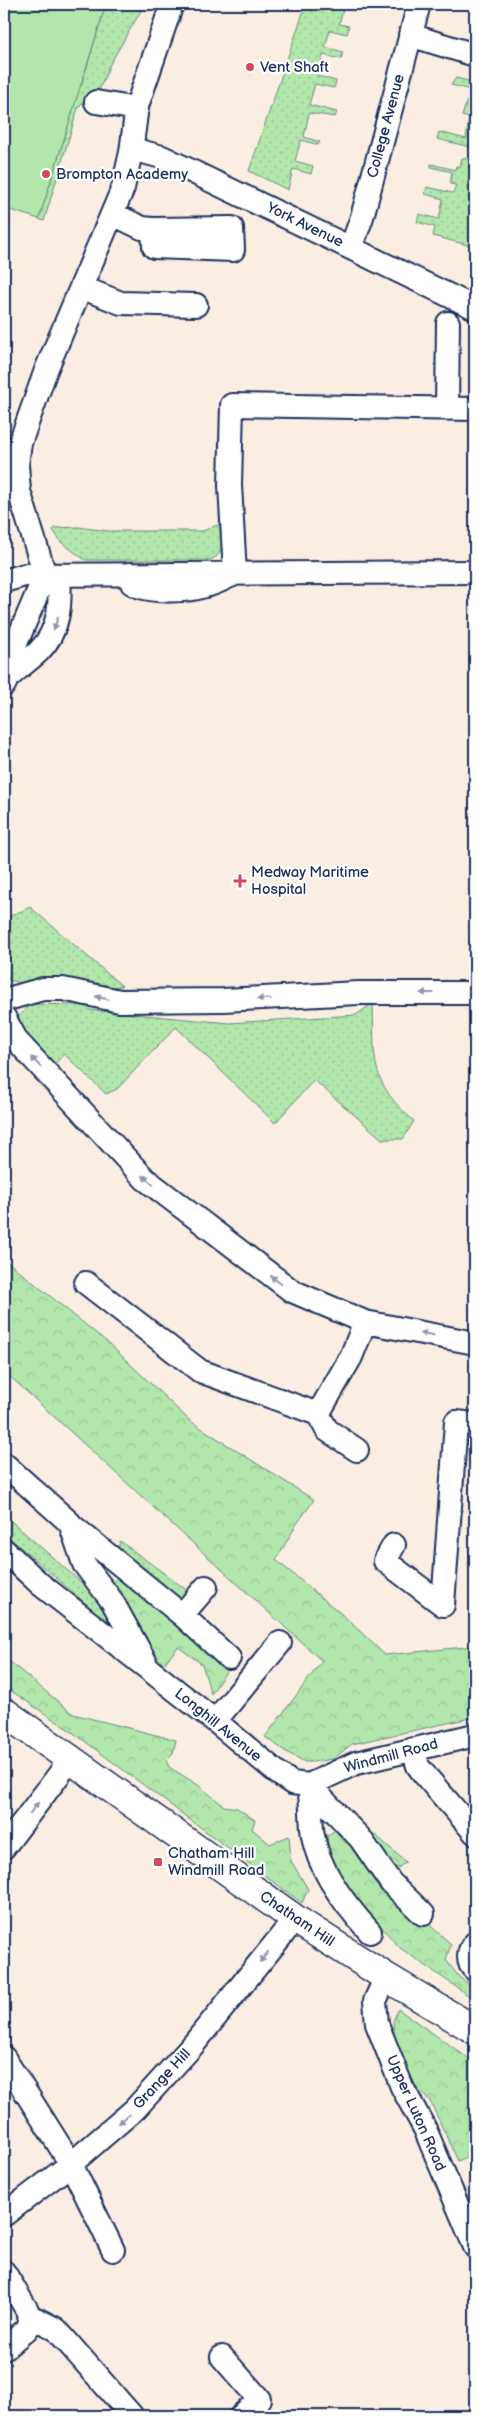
<svg xmlns="http://www.w3.org/2000/svg" width="479" height="2420" viewBox="0 0 479 2420" font-family="'Balsamiq Sans',sans-serif">
  <style>
    .grass { fill: url(#grass-dots); stroke: #668b84 }
    .forest { fill: url(#forest-crowns); stroke: #668b84 }
    .park { fill: #b1e7aa; stroke: #668b84 }
    .lines { fill: none; stroke-linecap: round; stroke-linejoin: round }
    .minor-casing { stroke: #1b2f5e; stroke-width: 26 }
    .major-casing { stroke: #1b2f5e; stroke-width: 31 }
    .minor { stroke: #fff; stroke-width: 22 }
    .major { stroke: #fff; stroke-width: 28 }
    .oneway { fill: #8d97ae }
    .poi-dot { fill: #d1495b; stroke: #fff; stroke-width: 2 }
    .labels { text-anchor: middle; dominant-baseline: central; stroke-width: 4.5; stroke-linejoin: round; paint-order: stroke }
    .poi-label { font-size: 15px; fill: #1b2f5e; stroke: #fff; text-anchor: start }
    .street-label { font-size: 15px; fill: #1b2f5e; stroke: #fff }
  </style>
  <defs>
    <pattern id="grass-dots" width="8" height="8" patternUnits="userSpaceOnUse" patternTransform="scale(1.25)"><rect width="8" height="8" fill="#b1e7aa"/><path d="M2 2h.1M6 6h.1" fill="none" stroke="#98c695" stroke-width="1.8" stroke-linecap="round"/></pattern>
    <pattern id="forest-crowns" width="20" height="18" patternUnits="userSpaceOnUse" patternTransform="scale(1.25)"><rect width="20" height="18" fill="#b1e7aa"/><path d="M2 6a3 3 0 1 1 6 0M12 15a3 3 0 1 1 6 0" fill="none" stroke="#98c695"/></pattern>
  </defs>
  <rect width="100%" height="100%" fill="#faede2"/>
  <filter id="ink" filterUnits="userSpaceOnUse"><feTurbulence type="fractalNoise" baseFrequency=".02" numOctaves="2"/><feDisplacementMap in="SourceGraphic" scale="10" xChannelSelector="R" yChannelSelector="G"/><feConvolveMatrix kernelMatrix="1 2 1 2 8 2 1 2 1" color-interpolation-filters="sRGB"/></filter>
  <g filter="url(#ink)">
    <path class="grass" d="M 106,4 L 145,4 L 110,64 L 97,95 L 86,98 L 78,108 L 44,221 L 39,219 L 73,110 L 4,82 L 81,86 Z
      M 306,4 L 356,4 L 354,9 L 344,6 L 339,24 L 349,26 L 347,34 L 330,30 L 325,47 L 343,52 L 341,59 L 323,55 L 317,76 L 336,81 L 334,88 L 315,84 L 309,105 L 337,112 L 335,117 L 309,113 L 304,137 L 320,142 L 318,145 L 301,140 L 295,161 L 313,166 L 311,174 L 293,169 L 288,190 L 249,171 Z
      M 475,71 L 475,148 L 437,139 L 439,132 L 466,139 L 469,118 L 462,116 L 467,101 L 472,102 L 473,96 L 469,95 L 470,90 L 451,85 L 456,78 L 472,82 Z
      M 475,149 L 475,247 L 433,236 L 435,227 L 417,222 L 419,214 L 439,219 L 443,199 L 425,194 L 427,187 L 453,193 L 456,185 L 450,184 L 452,172 L 431,167 L 431,164 L 455,170 L 456,166 L 460,167 L 462,158 L 472,160 Z
      M 222,523 C 222,536 226,555 210,560 L 85,560 L 61,542 L 53,530 L 54,528 L 78,527 L 108,531 L 203,531 Z
      M 30,907 L 122,986 L 96,988 L 21,983 L 9,980 L 4,969 L 4,960 L 10,956 L 10,916 Z
      M 373,1003 C 375,1059 368,1081 414,1121 L 403,1139 L 382,1139 L 314,1080 L 275,1123 L 176,1027 L 117,1089 L 106,1094 L 64,1054 L 50,1069 L 17,1041 L 18,1017 L 29,1004 L 82,1005 L 90,1010 L 229,1023 L 356,1015 Z
      M 4,1515 L 107,1605 L 128,1640 L 4,1533 Z
      M 120,1541 L 188,1591 L 182,1600 L 176,1602 L 118,1549 Z"/>
    <path class="forest" d="M 4,1259 L 107,1342 L 190,1421 L 314,1500 L 296,1525 L 276,1560 L 345,1617 L 385,1655 L 475,1646 L 475,1717 L 352,1744 L 333,1759 L 313,1762 L 305,1762 L 288,1753 L 265,1737 L 322,1661 L 4,1371 Z
      M 122,1573 L 230,1666 L 211,1694 L 202,1664 L 178,1647 L 163,1665 L 112,1583 Z
      M 4,1657 L 73,1714 L 176,1740 L 173,1753 L 166,1760 L 169,1767 L 198,1785 L 224,1806 L 237,1808 L 255,1820 L 252,1829 L 270,1844 L 289,1836 L 291,1861 L 308,1889 L 302,1903 L 75,1734 L 4,1686 Z
      M 335,1830 L 346,1843 L 372,1832 L 406,1862 L 380,1881 L 451,1944 L 446,1960 L 460,1978 L 475,1988 L 475,2000 L 400,1948 L 368,1912 L 341,1877 L 329,1849 L 327,1836 Z
      M 398,2009 L 475,2063 L 475,2153 L 458,2161 L 430,2101 L 412,2084 L 395,2043 L 393,2021 Z"/>
    <path class="park" d="M 4,4 L 106,4 L 39,219 L 4,208 Z"/>
    <g class="lines">
      <defs>
        <path id="minor" d="M 410,35 L 475,55
          M 96,102 L 137,109
          M 132,149 L 162,157 L 475,308
          M 113,214 L 142,228 L 153,229 L 232,228 L 233,250 L 154,247 L 153,229
          M 351,248 L 362,217 L 419,4
          M 83,288 L 121,303 L 196,305
          M 447,408 L 448,323
          M 131,574 L 132,583 C 147,593 187,592 205,586 C 215,584 225,578 235,574 L 230,485 L 232,405 L 475,409
          M 4,581 L 25,575 L 475,572
          M 7,679 C 17,668 29,661 39,651 C 60,630 61,603 59,575
          M 4,685 L 7,679 L 9,660 L 45,575 L 19,491 L 17,465 L 20,443 L 46,370 L 123,188 L 131,152 L 137,106 L 172,4
          M 4,1000 L 43,989 L 63,989 L 120,1001 L 223,1000 L 358,993 L 475,993
          M 4,1017 L 17,1041 L 145,1179 L 292,1291 L 365,1322 L 475,1343
          M 86,1283 L 200,1371 L 318,1414 L 351,1357 L 365,1322
          M 318,1414 L 327,1430 L 357,1450
          M 4,1464 L 70,1523 L 84,1564 L 112,1601 L 145,1661
          M 70,1524 L 182,1615 L 229,1658
          M 394,1545 L 385,1561 L 443,1605 L 456,1422 L 475,1424
          M 4,1550 L 40,1584 L 215,1721 L 279,1774 L 292,1783 L 309,1785 C 312,1802 310,1819 313,1836 C 319,1871 346,1906 370,1932
          M 182,1615 L 206,1587
          M 215,1721 L 280,1643
          M 413,1749 L 418,1766 L 424,1774 L 475,1833
          M 4,1847 L 71,1759
          M 423,1914 L 391,1883 L 360,1838 L 309,1785 L 356,1763 L 475,1735
          M 475,1943 C 467,1951 467,1963 475,1970
          M 386,1977 L 375,2001 L 377,2024 L 402,2087 L 425,2129 L 475,2247
          M 4,2058 L 71,2164 L 113,2250
          M 4,2215 L 71,2164 L 135,2109 L 193,2045 L 295,1919
          M 4,2272 L 27,2310 L 31,2321 L 27,2329 L 4,2349
          M 30,2316 L 56,2329 L 132,2416
          M 222,2357 L 259,2399 L 241,2416"/>
        <path id="major" d="M 4,1712 L 295,1919 L 386,1977 L 475,2030"/>
      </defs>
      <use href="#minor" class="minor-casing"/>
      <use href="#major" class="major-casing"/>
      <use href="#minor" class="minor"/>
      <use href="#major" class="major"/>
    </g>
    <defs><path id="oneway-solid" d="M-6-.8H1V-3.2L6.5 0L1 3.2V.8H-6Z" transform="scale(1.25)"/></defs>
    <g class="oneway">
      <use href="#oneway-solid" transform="translate(56 623) rotate(109)"/>
      <use href="#oneway-solid" transform="translate(427 993) rotate(-180)"/>
      <use href="#oneway-solid" transform="translate(102 998) rotate(-166)"/>
      <use href="#oneway-solid" transform="translate(264 999) rotate(178)"/>
      <use href="#oneway-solid" transform="translate(36 1062) rotate(-133)"/>
      <use href="#oneway-solid" transform="translate(148 1180) rotate(-139)"/>
      <use href="#oneway-solid" transform="translate(276 1280) rotate(-142)"/>
      <use href="#oneway-solid" transform="translate(427 1334) rotate(-169)"/>
      <use href="#oneway-solid" transform="translate(34 1808) rotate(-52)"/>
      <use href="#oneway-solid" transform="translate(264 1957) rotate(129)"/>
      <use href="#oneway-solid" transform="translate(124 2119) rotate(139)"/>
    </g>
  </g>
  <g class="poi-dot">
    <circle cx="250" cy="67" r="5"/>
    <circle cx="46" cy="174" r="5"/>
    <path d="M237.5 873.5h5v5h5v5h-5v5h-5v-5h-5v-5h5z"/>
    <rect x="153" y="1857" width="10" height="10" rx="2.5"/>
  </g>
  <g class="labels">
    <g class="poi-label">
      <text x="260" y="67">Vent Shaft</text>
      <text x="56" y="174">Brompton Academy</text>
      <text x="251" y="872">Medway Maritime<tspan x="251" dy="17">Hospital</tspan></text>
      <text x="168" y="1853">Chatham Hill<tspan x="168" dy="17">Windmill Road</tspan></text>
    </g>
    <g class="street-label">
      <text transform="translate(386 126) rotate(-75)">College Avenue</text>
      <text transform="translate(305 225) rotate(26)">York Avenue</text>
      <text transform="translate(218 1725) rotate(39)">Longhill Avenue</text>
      <text transform="translate(391 1756) rotate(-15)">Windmill Road</text>
      <text transform="translate(297 1919) rotate(34)">Chatham Hill</text>
      <text transform="translate(162 2079) rotate(-47)">Grange Hill</text>
      <text transform="translate(416 2113) rotate(66)">Upper Luton Road</text>
    </g>
  </g>
  <rect width="479" height="2420" fill="none" stroke="#fff" stroke-width="20"/>
  <rect x="10" y="10" width="459" height="2400" fill="none" stroke="#1b2f5e" stroke-width="2" filter="url(#ink)"/>
</svg>
